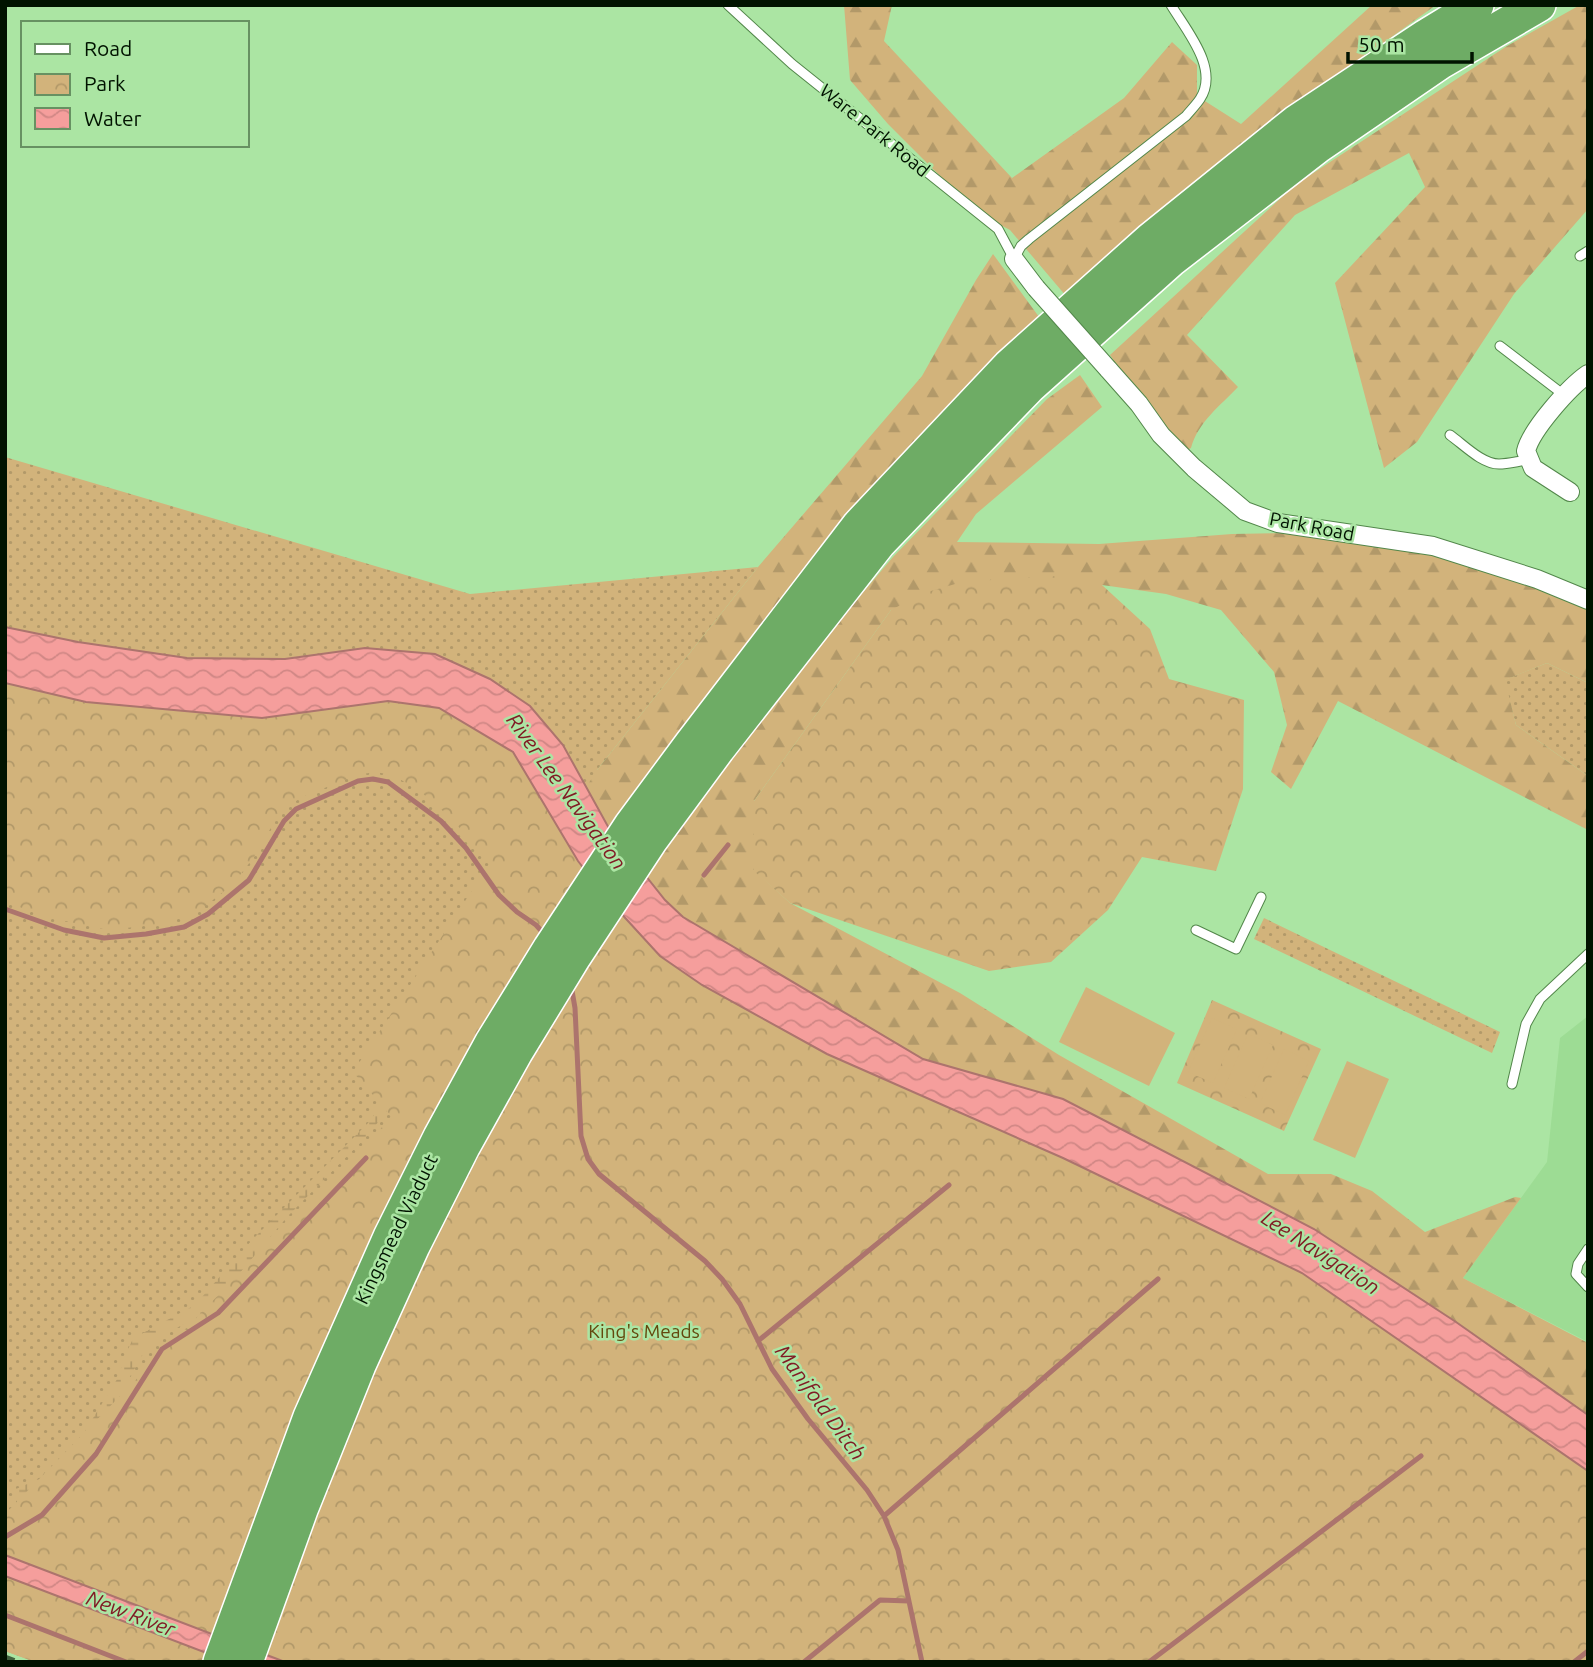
<svg xmlns="http://www.w3.org/2000/svg" width="1593" height="1667" viewBox="0 0 1593 1667" font-family="Ubuntu,sans-serif">
  <style>
    .built { fill: #9ddc94 }
    .grass { fill: url(#grass-dots) }
    .forest { fill: url(#forest-firs) }
    .wetland { fill: url(#wetland-marsh) }
    .park { fill: url(#park-crowns) }
    .pitch { fill: #d2b37b }
    .water { fill: url(#water-waves); stroke: #ac746d; stroke-width: 2 }
    .lines { fill: none; stroke-linecap: round; stroke-linejoin: round }
    .stream { stroke: #ac746d; stroke-width: 5 }
    .lane-casing { stroke: #52874a; stroke-width: 11 }
    .street-casing { stroke: #52874a; stroke-width: 20 }
    .highway-casing { stroke: #fff; stroke-width: 36 }
    .lane { stroke: #fff; stroke-width: 9 }
    .street { stroke: #fff; stroke-width: 18 }
    .highway { stroke: #6eac65; stroke-width: 33 }
    .rail { stroke: #41623d; stroke-width: 5; stroke-dasharray: 10 5; stroke-linecap: butt }
    .street-bridge-casing { stroke: #52874a; stroke-width: 20; stroke-linecap: butt }
    .street-bridge { stroke: #fff; stroke-width: 18 }
    .labels { text-anchor: middle; dominant-baseline: central; stroke-width: 5; stroke-linejoin: round; paint-order: stroke }
    .street-label { font-size: 19px; fill: #011300; stroke: #abe5a3 }
    .park-label { font-size: 19px; fill: #64480d; stroke: #abe5a3 }
    .water-label { font-size: 21px; font-style: italic; fill: #811c25; stroke: #abe5a3 }
  </style>
  <defs>
    <pattern id="grass-dots" width="8" height="8" patternUnits="userSpaceOnUse" patternTransform="scale(1.75)"><rect width="8" height="8" fill="#d2b37b"/><path d="M2 2h.1M6 6h.1" fill="none" stroke="#b29969" stroke-width="1.8" stroke-linecap="round"/></pattern>
    <pattern id="forest-firs" width="22" height="20" patternUnits="userSpaceOnUse" patternTransform="scale(1.75)"><rect width="22" height="20" fill="#d2b37b"/><path d="M5 1l3.5 6h-7zM16 11l3.5 6h-7z" fill="#b29969"/></pattern>
    <pattern id="wetland-marsh" width="20" height="14" patternUnits="userSpaceOnUse" patternTransform="scale(1.75)"><rect width="20" height="14" fill="#d2b37b"/><path d="M1 5h8M5 5V1M11 12h8M15 12V8" fill="none" stroke="#b29969"/></pattern>
    <pattern id="park-crowns" width="20" height="18" patternUnits="userSpaceOnUse" patternTransform="scale(1.75)"><rect width="20" height="18" fill="#d2b37b"/><path d="M2 6a3 3 0 1 1 6 0M12 15a3 3 0 1 1 6 0" fill="none" stroke="#b29969"/></pattern>
    <pattern id="water-waves" width="16" height="10" patternUnits="userSpaceOnUse" patternTransform="scale(1.75)"><rect width="16" height="10" fill="#f59e9c"/><path d="M0 5q4-4 8 0t8 0" fill="none" stroke="#d08785"/></pattern>
  </defs>
  <rect width="100%" height="100%" fill="#abe5a3"/>
  <path class="built" d="M 1588,1016 L 1588,1342 L 1463,1278 L 1547,1162 L 1560,1038 Z"/>
  <path class="grass" d="M 5,457 L 470,594 L 758,567 L 597,770 L 1588,1471 L 1588,1662 L 35,1662 L 5,1651 Z
    M 1547,663 L 1588,683 L 1588,776 L 1516,725 L 1504,680 Z
    M 1264,918 L 1500,1032 L 1492,1053 L 1254,939 Z"/>
  <path class="forest" d="M 844,5 L 892,5 L 884,41 L 1012,178 L 1124,98 L 1172,42 L 1197,65 L 1197,96 L 1241,124 L 1372,5 L 1436,5 L 1217,163 L 1066,296 L 1010,230 L 976,212 L 888,124 L 850,80 Z
    M 1580,5 L 1588,5 L 1588,209 L 1514,294 L 1417,442 L 1384,468 L 1335,283 L 1425,187 L 1409,153 L 1295,215 L 1187,335 L 1238,387 C 1220,406 1198,422 1191,448 L 1187,450 L 1148,412 L 1110,355 L 1295,185 L 1507,46 Z
    M 993,254 L 1042,321 L 611,832 L 587,786 L 597,770 L 758,567 L 922,376 L 976,280 Z
    M 1080,375 L 1102,407 L 976,514 L 957,542 L 1099,544 L 1232,534 L 1291,533 L 1432,550 L 1588,605 L 1588,683 L 1547,663 L 1505,680 L 1516,725 L 1588,776 L 1588,830 L 1338,701 L 1291,789 L 1271,772 L 1287,725 L 1274,672 L 1221,610 L 1166,594 L 1102,585 L 891,610 L 754,801 L 754,870 L 790,903 L 960,993 L 1059,1055 L 1268,1174 L 1331,1174 L 1372,1191 L 1425,1232 L 1515,1197 L 1521,1198 L 1463,1278 L 1588,1343 L 1588,1415 L 1456,1322 L 1314,1229 L 1063,1099 L 923,1059 L 683,917 L 643,873 L 752,723 L 893,557 L 1047,399 Z"/>
  <path class="wetland" d="M 389,1094 L 400,1096 L 364,1139 L 288,1216 L 222,1294 L 205,1311 L 172,1331 L 156,1339 L 143,1354 L 97,1434 L 18,1503 L 14,1497 L 16,1489 L 36,1480 L 66,1455 L 82,1436 L 119,1376 L 124,1357 L 132,1341 L 143,1333 L 195,1305 L 252,1240 L 369,1122 Z"/>
  <path class="park" d="M 1052,576 L 1102,585 L 1150,629 L 1169,679 L 1244,700 L 1243,789 L 1216,871 L 1142,857 L 1108,910 L 1051,962 L 989,971 L 790,903 L 754,871 L 754,801 L 891,610 L 924,593 L 962,582 Z
    M 5,683 L 86,702 L 262,718 L 388,701 L 439,708 L 513,752 L 578,861 L 606,897 L 702,985 L 827,1054 L 1063,1158 L 1302,1273 L 1588,1471 L 1588,1662 L 35,1662 L 5,1651 L 5,1514 L 392,1117 L 353,1072 L 490,863 L 451,818 L 421,792 L 393,775 L 375,772 L 357,775 L 307,795 L 290,804 L 276,819 L 254,857 L 233,884 L 199,911 L 162,924 L 108,930 L 51,918 L 5,902 Z
    M 1212,1000 L 1321,1049 L 1284,1131 L 1177,1083 Z"/>
  <path class="pitch" d="M 1086,987 L 1175,1033 L 1149,1086 L 1059,1042 Z
    M 1212,1018 L 1237,1029 L 1213,1083 L 1188,1072 Z
    M 1248,1034 L 1273,1045 L 1249,1099 L 1224,1088 Z
    M 1284,1049 L 1309,1061 L 1285,1115 L 1260,1103 Z
    M 1347,1061 L 1389,1079 L 1355,1158 L 1313,1140 Z"/>
  <path class="water" d="M 5,627 L 78,642 L 187,658 L 285,659 L 365,648 L 435,654 L 490,679 L 530,706 L 563,745 L 611,832 L 665,900 L 683,917 L 923,1059 L 1063,1099 L 1314,1229 L 1456,1322 L 1588,1415 L 1588,1471 L 1302,1273 L 1063,1158 L 827,1054 L 702,985 L 660,956 L 606,897 L 578,861 L 513,752 L 439,708 L 388,701 L 262,718 L 86,702 L 5,683 Z
    M 5,1555 L 285,1662 L 230,1662 L 5,1576 Z"/>
  <g class="lines">
    <path class="stream" d="M 704,875 L 728,845
      M 5,909 L 64,930 L 104,938 L 146,934 L 184,927 L 208,914 L 249,880 L 284,821 L 296,809 L 358,781 L 373,779 L 388,782 L 441,821 L 466,848 L 499,895 L 517,912 L 536,925 L 546,936
      M 571,985 L 575,1008 L 581,1136 L 588,1159 L 599,1174 L 705,1261 L 722,1279 L 740,1304 L 772,1369 L 808,1419 L 867,1490 L 884,1516 L 898,1550 L 922,1662
      M 758,1341 L 949,1185
      M 884,1516 L 1158,1279
      M 5,1537 L 42,1515 L 96,1454 L 162,1349 L 218,1313 L 366,1158
      M 5,1615 L 126,1662
      M 804,1662 L 880,1600 L 909,1601
      M 1149,1662 L 1421,1456
      M 1574,1662 L 1588,1651"/>
    <defs>
      <path id="lane" d="M 728,5 L 792,64 L 998,229 L 1014,259
        M 1580,256 L 1588,251
        M 1014,259 L 1021,246 L 1029,239 L 1186,116 C 1190,111 1196,105 1200,99 C 1220,69 1186,30 1171,5
        M 1500,346 L 1564,395
        M 1450,435 C 1464,445 1482,464 1499,464 C 1508,464 1519,461 1528,460
        M 1196,930 L 1236,949 L 1261,897
        M 1512,1084 L 1526,1024 L 1540,999 L 1588,954
        M 1588,1249 L 1578,1264 L 1576,1274 L 1588,1287"/>
      <path id="street" d="M 1014,259 L 1036,288
        M 1108,369 L 1139,404 L 1161,435 L 1194,468 L 1245,511 L 1278,523 L 1433,546 L 1537,579 L 1588,600
        M 1570,492 L 1533,468 L 1526,451 C 1531,430 1569,387 1588,374"/>
      <path id="highway" d="M 220,1662 L 310,1417 L 390,1237 L 440,1137 L 492,1042 L 550,948 L 631,825 L 691,744 L 859,525 L 1009,366 L 1151,239 L 1296,122 L 1426,36 L 1477,5
        M 246,1662 L 302,1507 L 359,1365 L 413,1246 L 463,1147 L 516,1052 L 574,957 L 651,840 L 718,749 L 879,543 L 1029,387 L 1171,260 L 1317,147 L 1441,62 L 1539,5"/>
    </defs>
    <use href="#lane" class="lane-casing"/>
    <use href="#street" class="street-casing"/>
    <use href="#highway" class="highway-casing"/>
    <use href="#lane" class="lane"/>
    <use href="#street" class="street"/>
    <use href="#highway" class="highway"/>
    <path class="rail" d="M 5,1657 L 18,1662"/>
    <defs>
      <path id="street-bridge" d="M 1036,288 L 1108,369"/>
    </defs>
    <use href="#street-bridge" class="street-bridge-casing"/>
    <use href="#street-bridge" class="street-bridge"/>
  </g>
  <g class="labels">
    <g class="street-label">
      <text transform="translate(875 130) rotate(39)">Ware Park Road</text>
      <text transform="translate(1312 526) rotate(11)">Park Road</text>
      <text transform="translate(396 1229) rotate(-64)">Kingsmead Viaduct</text>
    </g>
    <g class="park-label">
      <text x="644" y="1331">King's Meads</text>
    </g>
    <g class="water-label">
      <text transform="translate(567 791) rotate(54)">River Lee Navigation</text>
      <text transform="translate(1321 1252) rotate(33)">Lee Navigation</text>
      <text transform="translate(821 1402) rotate(54)">Manifold Ditch</text>
      <text transform="translate(131 1613) rotate(21)">New River</text>
    </g>
  </g>
  <rect width="1593" height="1667" fill="none" stroke="#011300" stroke-width="14"/>
  <rect x="21" y="21" width="228" height="126" fill="#abe5a3" stroke="#679162" stroke-width="2"/>
  <rect x="35" y="44" width="35" height="10" fill="#ffffff" stroke="#679162" stroke-width="2"/>
  <text x="84" y="56" font-size="21" fill="#011300">Road</text>
  <rect x="35" y="74" width="35" height="21" fill="url(#park-crowns)" stroke="#679162" stroke-width="2"/>
  <text x="84" y="91" font-size="21" fill="#011300">Park</text>
  <rect x="35" y="108" width="35" height="21" fill="url(#water-waves)" stroke="#679162" stroke-width="2"/>
  <text x="84" y="126" font-size="21" fill="#011300">Water</text>
  <path d="M1348 52v10h124v-10" fill="none" stroke="#011300" stroke-width="3.5"/>
  <text x="1358" y="52" font-size="21" fill="#011300" stroke="#abe5a3" stroke-width="5" paint-order="stroke">50 m</text>
</svg>
